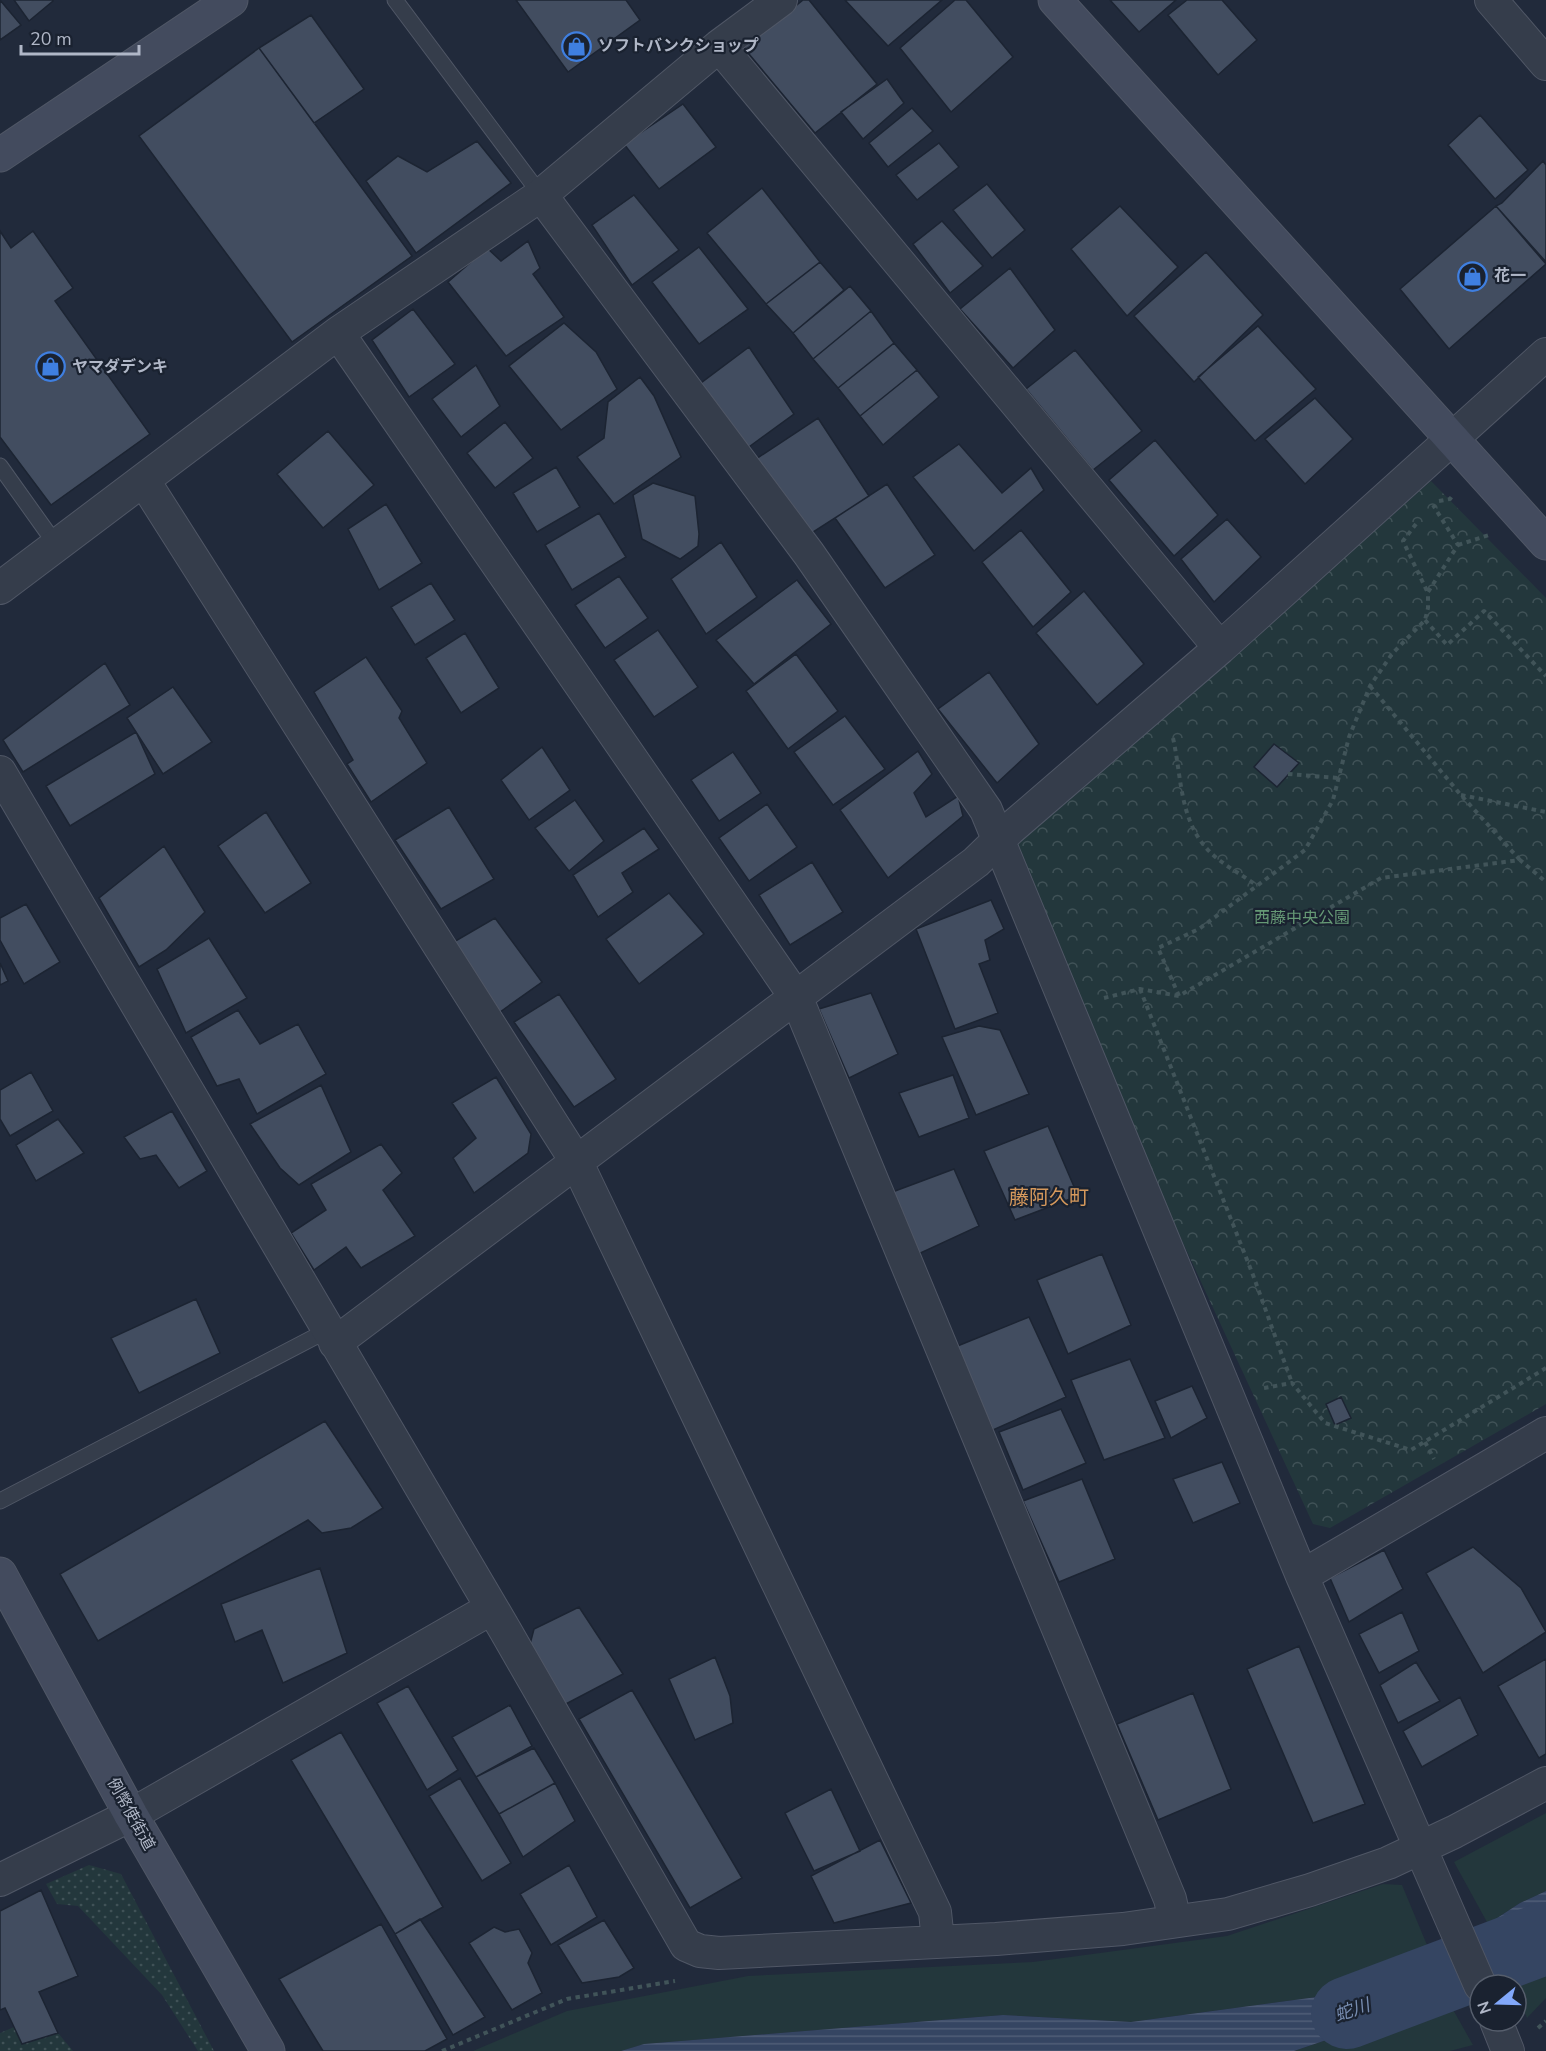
<svg xmlns="http://www.w3.org/2000/svg" width="1546" height="2051" viewBox="0 0 1546 2051" font-family="'Nunito Sans','Noto Sans JP',sans-serif">
  <style>
    .grass { fill: #23373c }
    .forest { fill: url(#forest-crowns) }
    .garden { fill: url(#garden-dots) }
    .water { fill: url(#water-rules) }
    .lines { fill: none; stroke-linecap: round; stroke-linejoin: round }
    .river { stroke: #354562; stroke-width: 72 }
    .building { fill: #424d60; stroke: #1c2432; stroke-width: 1.5 }
    .lane-casing { stroke: #505766; stroke-width: 17 }
    .street-casing { stroke: #505766; stroke-width: 34 }
    .secondary-casing { stroke: #505766; stroke-width: 35 }
    .path { stroke: #415459; stroke-width: 4; stroke-dasharray: 4.5 4.5; stroke-linecap: butt }
    .lane { stroke: #353d4b; stroke-width: 15 }
    .street { stroke: #353d4b; stroke-width: 32 }
    .secondary { stroke: #434b5e; stroke-width: 33 }
    .labels { text-anchor: middle; dominant-baseline: central; stroke-width: 4.5; stroke-linejoin: round; paint-order: stroke }
    .poi-label { font-size: 16px; font-weight: bold; fill: #b0b7c7; stroke: #1a2230; text-anchor: start }
    .park-label { font-size: 16px; fill: #669975; stroke: #1a2230 }
    .street-label { font-size: 16px; fill: #b0b7c7; stroke: #1a2230 }
    .water-label { font-size: 18px; font-style: italic; fill: #778cb0; stroke: #1a2230 }
    .quarter-label { font-size: 20px; fill: #d6995c; stroke: #1a2230 }
  </style>
  <defs>
    <pattern id="forest-crowns" width="20" height="18" patternUnits="userSpaceOnUse" patternTransform="scale(1.5)"><rect width="20" height="18" fill="#23373c"/><path d="M2 6a3 3 0 1 1 6 0M12 15a3 3 0 1 1 6 0" fill="none" stroke="#405257"/></pattern>
    <pattern id="garden-dots" width="8" height="8" patternUnits="userSpaceOnUse" patternTransform="scale(1.5)"><rect width="8" height="8" fill="#23373c"/><path d="M2 2h.1M6 6h.1" fill="none" stroke="#405257" stroke-width="1.8" stroke-linecap="round"/></pattern>
    <pattern id="water-rules" width="6" height="5" patternUnits="userSpaceOnUse" patternTransform="scale(1.5)"><rect width="6" height="5" fill="#354562"/><path d="M0 2.5h6" fill="none" stroke="#505e77"/></pattern>
  </defs>
  <rect width="100%" height="100%" fill="#212a3b"/>
  <path class="grass" d="M 1546,1813 L 1546,1891 L 1520,1903 L 1488,1924 L 1454,1862 Z
    M 1383,1884 L 1402,1885 L 1432,1957 L 1369,1990 L 1131,2022 L 1003,2015 L 645,2044 L 621,2051 L 473,2051 L 567,2011 L 748,1976 L 1033,1962 L 1227,1936 Z
    M 1546,1950 L 1546,1998 L 1527,2018 L 1508,1970 Z
    M 1447,1999 L 1473,2045 L 1450,2051 L 1294,2051 Z"/>
  <path class="forest" d="M 1431,481 L 1546,598 L 1546,1404 L 1330,1528 L 1313,1524 L 1073,1005 L 1007,840 L 1378,522 L 1381,525 Z"/>
  <path class="garden" d="M 89,1865 L 121,1874 L 214,2051 L 198,2051 L 162,1995 L 78,1906 L 57,1904 L 46,1884 Z
    M 14,2027 L 23,2044 L 58,2033 L 73,2051 L 0,2051 L 0,2033 Z"/>
  <path class="water" d="M 1546,1891 L 1546,1950 L 1508,1970 L 1488,1924 L 1520,1903 Z
    M 1432,1957 L 1447,1999 L 1294,2051 L 621,2051 L 644,2044 L 1003,2015 L 1131,2022 L 1369,1990 Z"/>
  <g class="lines">
    <path class="river" d="M 1347,2013 L 1546,1938"/>
  </g>
  <path class="building" d="M 0,0 L 21,25 L 0,40 Z
    M 14,0 L 53,0 L 53,1 L 29,21 Z
    M 516,0 L 626,0 L 640,20 L 568,72 Z
    M 803,0 L 809,0 L 877,84 L 815,133 L 744,48 Z
    M 845,0 L 942,0 L 888,46 Z
    M 955,0 L 966,0 L 1013,57 L 951,112 L 900,48 Z
    M 1110,0 L 1176,0 L 1139,32 Z
    M 1187,0 L 1222,0 L 1257,40 L 1218,75 L 1168,15 Z
    M 311,15 L 364,89 L 314,123 L 259,48 Z
    M 259,48 L 412,256 L 292,342 L 139,136 Z
    M 887,79 L 904,103 L 863,139 L 841,112 Z
    M 683,104 L 716,147 L 659,189 L 624,144 Z
    M 912,108 L 933,131 L 888,167 L 869,143 Z
    M 1480,115 L 1528,170 L 1495,199 L 1448,145 Z
    M 477,141 L 511,183 L 416,253 L 366,181 L 398,156 L 427,172 Z
    M 939,143 L 959,167 L 917,200 L 896,175 Z
    M 1543,161 L 1546,165 L 1546,262 L 1496,206 L 1502,203 Z
    M 987,184 L 1025,230 L 992,258 L 953,210 Z
    M 762,188 L 820,262 L 766,304 L 707,233 Z
    M 634,195 L 679,250 L 632,285 L 592,225 Z
    M 1120,206 L 1178,267 L 1127,316 L 1071,249 Z
    M 1496,206 L 1546,264 L 1449,349 L 1400,289 Z
    M 942,221 L 983,266 L 950,293 L 913,244 Z
    M 0,231 L 11,248 L 33,231 L 73,288 L 55,301 L 150,434 L 51,505 L 0,437 Z
    M 528,241 L 540,268 L 533,274 L 564,317 L 506,356 L 448,282 L 487,248 L 501,261 Z
    M 699,247 L 748,309 L 699,344 L 652,282 Z
    M 1206,252 L 1263,315 L 1194,382 L 1134,316 Z
    M 820,262 L 844,290 L 793,333 L 766,304 Z
    M 1010,268 L 1055,330 L 1013,368 L 960,309 Z
    M 850,286 L 871,311 L 813,359 L 793,333 Z
    M 413,309 L 455,364 L 409,397 L 372,340 Z
    M 871,311 L 894,343 L 838,388 L 813,359 Z
    M 564,323 L 596,352 L 617,389 L 561,430 L 509,366 Z
    M 1258,326 L 1316,389 L 1255,441 L 1198,377 Z
    M 894,343 L 917,370 L 860,416 L 838,388 Z
    M 749,347 L 794,414 L 742,452 L 697,386 Z
    M 1075,350 L 1142,431 L 1093,470 L 1026,389 Z
    M 476,365 L 500,406 L 461,437 L 432,399 Z
    M 917,370 L 939,397 L 883,445 L 860,416 Z
    M 640,377 L 654,396 L 681,457 L 614,504 L 577,457 L 604,438 L 608,402 Z
    M 1315,398 L 1353,439 L 1305,484 L 1265,439 Z
    M 818,418 L 869,496 L 807,536 L 753,461 Z
    M 505,422 L 533,458 L 495,488 L 467,453 Z
    M 328,431 L 374,485 L 323,528 L 277,474 Z
    M 1155,440 L 1218,515 L 1174,556 L 1109,480 Z
    M 959,444 L 1002,493 L 1031,468 L 1044,490 L 974,551 L 913,477 Z
    M 556,467 L 580,507 L 537,532 L 513,493 Z
    M 653,483 L 695,496 L 699,534 L 698,546 L 680,559 L 642,539 L 633,495 Z
    M 887,484 L 935,555 L 885,588 L 835,518 Z
    M 386,504 L 422,563 L 379,590 L 348,529 Z
    M 599,513 L 626,557 L 572,590 L 545,545 Z
    M 1227,519 L 1261,557 L 1214,602 L 1181,559 Z
    M 1021,530 L 1071,592 L 1033,627 L 982,562 Z
    M 721,542 L 757,597 L 706,634 L 671,579 Z
    M 619,576 L 648,618 L 605,648 L 575,605 Z
    M 797,580 L 831,624 L 754,684 L 716,640 Z
    M 431,583 L 455,620 L 415,645 L 391,607 Z
    M 1084,591 L 1144,664 L 1097,705 L 1036,633 Z
    M 658,630 L 698,687 L 654,717 L 614,660 Z
    M 465,633 L 499,688 L 461,713 L 426,658 Z
    M 796,654 L 838,711 L 788,749 L 746,691 Z
    M 366,657 L 402,711 L 399,718 L 427,763 L 371,802 L 347,764 L 353,760 L 314,692 Z
    M 105,663 L 130,705 L 23,772 L 3,740 Z
    M 989,672 L 1039,744 L 997,783 L 938,709 Z
    M 173,687 L 212,742 L 163,774 L 127,718 Z
    M 845,716 L 885,769 L 833,805 L 794,752 Z
    M 136,732 L 155,774 L 70,826 L 46,786 Z
    M 1274,744 L 1299,763 L 1277,787 L 1254,767 Z
    M 542,747 L 570,790 L 529,820 L 501,780 Z
    M 918,751 L 932,774 L 914,793 L 926,817 L 958,796 L 963,816 L 888,878 L 840,810 Z
    M 733,752 L 761,793 L 719,821 L 691,780 Z
    M 575,800 L 604,841 L 569,871 L 535,828 Z
    M 767,804 L 797,847 L 749,881 L 719,838 Z
    M 449,807 L 494,879 L 441,909 L 395,840 Z
    M 266,812 L 311,883 L 265,913 L 218,846 Z
    M 644,828 L 659,849 L 622,873 L 633,892 L 598,917 L 573,875 Z
    M 164,846 L 205,912 L 166,950 L 139,967 L 99,898 Z
    M 812,862 L 843,912 L 790,945 L 759,895 Z
    M 669,893 L 704,934 L 639,984 L 606,939 Z
    M 991,900 L 1004,929 L 985,940 L 990,960 L 979,964 L 998,1013 L 955,1029 L 916,929 Z
    M 26,904 L 60,962 L 24,984 L 0,940 L 0,918 Z
    M 495,918 L 542,982 L 500,1012 L 452,943 Z
    M 209,938 L 247,998 L 186,1033 L 157,969 Z
    M 0,963 L 8,981 L 0,985 Z
    M 871,993 L 898,1054 L 849,1078 L 819,1009 Z
    M 559,994 L 616,1079 L 574,1107 L 514,1022 Z
    M 238,1010 L 260,1044 L 298,1024 L 326,1074 L 257,1114 L 239,1079 L 217,1086 L 191,1037 Z
    M 979,1026 L 1000,1030 L 1029,1094 L 976,1115 L 942,1037 Z
    M 31,1072 L 53,1111 L 10,1136 L 0,1119 L 0,1090 Z
    M 953,1075 L 969,1118 L 919,1137 L 899,1093 Z
    M 496,1077 L 531,1134 L 528,1153 L 474,1193 L 453,1158 L 476,1138 L 452,1103 Z
    M 321,1085 L 351,1152 L 299,1185 L 280,1168 L 250,1124 Z
    M 172,1111 L 207,1171 L 179,1188 L 156,1155 L 140,1159 L 124,1137 Z
    M 58,1119 L 84,1153 L 36,1181 L 16,1145 Z
    M 1048,1126 L 1078,1196 L 1015,1220 L 984,1151 Z
    M 381,1144 L 402,1173 L 383,1190 L 415,1236 L 361,1268 L 346,1247 L 314,1270 L 291,1233 L 326,1210 L 311,1184 Z
    M 954,1169 L 979,1226 L 914,1256 L 887,1194 Z
    M 1102,1254 L 1131,1325 L 1068,1354 L 1037,1280 Z
    M 196,1299 L 220,1353 L 139,1393 L 111,1338 Z
    M 1029,1317 L 1066,1397 L 993,1430 L 955,1347 Z
    M 1130,1359 L 1165,1438 L 1104,1460 L 1071,1380 Z
    M 1192,1386 L 1207,1418 L 1171,1438 L 1155,1401 Z
    M 1341,1397 L 1351,1418 L 1335,1425 L 1326,1404 Z
    M 1061,1409 L 1086,1463 L 1023,1490 L 999,1432 Z
    M 325,1421 L 383,1508 L 351,1528 L 322,1533 L 308,1520 L 98,1641 L 60,1574 Z
    M 1222,1462 L 1240,1503 L 1193,1523 L 1173,1479 Z
    M 1082,1479 L 1115,1559 L 1059,1582 L 1023,1501 Z
    M 1473,1547 L 1521,1588 L 1546,1632 L 1483,1673 L 1426,1573 Z
    M 1384,1550 L 1403,1589 L 1349,1622 L 1330,1578 Z
    M 320,1568 L 347,1653 L 283,1683 L 262,1630 L 235,1642 L 221,1604 Z
    M 579,1607 L 623,1674 L 562,1706 L 529,1648 L 534,1629 Z
    M 1402,1612 L 1419,1651 L 1379,1673 L 1359,1634 Z
    M 1299,1646 L 1365,1804 L 1313,1823 L 1247,1669 Z
    M 715,1657 L 730,1696 L 733,1723 L 695,1740 L 669,1679 Z
    M 1546,1659 L 1546,1754 L 1539,1758 L 1498,1686 Z
    M 1416,1662 L 1440,1701 L 1398,1723 L 1380,1685 Z
    M 408,1686 L 458,1770 L 427,1790 L 377,1703 Z
    M 632,1690 L 742,1878 L 690,1908 L 579,1719 Z
    M 1193,1693 L 1231,1789 L 1158,1820 L 1117,1724 Z
    M 1460,1697 L 1478,1735 L 1422,1767 L 1403,1731 Z
    M 510,1705 L 532,1746 L 476,1777 L 452,1737 Z
    M 341,1732 L 443,1907 L 395,1934 L 291,1760 Z
    M 534,1748 L 555,1783 L 499,1814 L 476,1777 Z
    M 460,1778 L 511,1863 L 482,1881 L 429,1796 Z
    M 555,1783 L 575,1821 L 523,1857 L 499,1814 Z
    M 831,1789 L 860,1851 L 814,1871 L 785,1813 Z
    M 880,1840 L 911,1903 L 834,1923 L 811,1876 Z
    M 569,1865 L 597,1917 L 551,1945 L 520,1894 Z
    M 41,1890 L 78,1976 L 39,1992 L 58,2033 L 22,2044 L 5,2008 L 0,2010 L 0,1911 Z
    M 420,1919 L 485,2017 L 453,2035 L 395,1934 Z
    M 604,1920 L 634,1968 L 619,1977 L 582,1983 L 558,1945 Z
    M 381,1924 L 447,2039 L 425,2051 L 323,2051 L 279,1979 Z
    M 494,1927 L 505,1932 L 519,1929 L 532,1953 L 528,1963 L 542,1993 L 512,2010 L 469,1943 Z"/>
  <g class="lines">
    <defs>
      <path id="lane" d="M 395,0 L 541,195
        M 0,466 L 57,546
        M 0,1501 L 328,1330"/>
      <path id="street" d="M 1491,0 L 1546,64
        M 719,46 L 1220,648
        M 541,195 L 809,554 L 986,810 L 1302,1576 L 1480,1985
        M 338,333 L 797,999 L 1170,1899 L 1175,1921
        M 144,481 L 576,1161 L 935,1912 L 938,1941
        M 0,588 L 338,333 L 541,195 L 719,46 L 781,0
        M 0,772 L 505,1630 L 686,1945 L 700,1951 L 719,1953 L 996,1939 L 1123,1929 L 1228,1914 L 1310,1890 L 1388,1863 L 1454,1832 L 1546,1783
        M 335,1343 L 976,862 L 1010,829 L 1220,648 L 1546,354
        M 1302,1576 L 1546,1433
        M 0,1880 L 131,1815 L 492,1608
        M 1496,2021 L 1508,2051"/>
      <path id="secondary" d="M 1055,0 L 1546,543
        M 0,155 L 231,0
        M 0,1574 L 131,1815 L 268,2051"/>
    </defs>
    <use href="#lane" class="lane-casing"/>
    <use href="#street" class="street-casing"/>
    <use href="#secondary" class="secondary-casing"/>
    <path class="path" d="M 1439,501 L 1450,499 L 1453,495
      M 1416,524 L 1403,541 L 1427,591
      M 1458,545 L 1489,535
      M 1425,620 L 1447,645 L 1484,611 L 1546,676
      M 1370,686 L 1460,794 L 1520,860
      M 1173,738 C 1182,778 1179,821 1210,852 C 1223,865 1241,874 1256,885
      M 1288,774 L 1338,778
      M 1461,795 L 1546,812
      M 1140,989 L 1253,1275 L 1292,1383
      M 1179,996 L 1158,948 L 1199,929 L 1305,850 L 1333,800 L 1349,737 L 1370,686 L 1392,654 L 1425,620 L 1428,608 L 1428,592 L 1458,545 L 1433,505
      M 1104,998 L 1140,989 L 1179,996 L 1381,878 L 1520,860 L 1546,882
      M 1264,1388 L 1292,1383 L 1325,1423 L 1411,1450 L 1546,1368
      M 1425,1442 L 1434,1459
      M 1538,2028 L 1546,2021
      M 442,2051 L 567,1999 L 675,1981"/>
    <use href="#lane" class="lane"/>
    <use href="#street" class="street"/>
    <use href="#secondary" class="secondary"/>
  </g>
  <defs>
    <symbol id="shop-ring" viewBox="-11 -11 22 22"><circle r="9.5" fill="#1a2230" stroke="#3f7fe0" stroke-width="1.5"/><path d="M-5-2.5h2.3a2.7 3.5 0 0 1 5.4 0H5L5.5 6h-11ZM-1.5-2.5h3a1.5 2.3 0 0 0-3 0Z" fill="#3f7fe0"/></symbol>
  </defs>
  <g fill-rule="evenodd">
    <use href="#shop-ring" x="560" y="30" width="33" height="33"/>
    <use href="#shop-ring" x="1456" y="260" width="33" height="33"/>
    <use href="#shop-ring" x="34" y="350" width="33" height="33"/>
  </g>
  <g class="labels">
    <g class="poi-label">
      <text x="598" y="46">ソフトバンクショップ</text>
      <text x="1494" y="276">花一</text>
      <text x="72" y="367">ヤマダデンキ</text>
    </g>
    <g class="park-label">
      <text x="1302" y="918">西藤中央公園</text>
    </g>
    <g class="street-label">
      <text transform="translate(131 1814) rotate(61)">例幣使街道</text>
    </g>
    <g class="water-label">
      <text transform="translate(1352 2010) rotate(-19)">蛇川</text>
    </g>
    <g class="quarter-label">
      <text x="1049" y="1197">藤阿久町</text>
    </g>
  </g>
  <g transform="translate(1498 2003) rotate(251)"><circle r="28" fill="#1a2230" stroke="#565e6c" stroke-width="1.5"/>
  <path d="M0-4.5L10 22L0 15L-10 22Z" fill="#82a8fa"/>
  <text y="-9" font-size="16" font-weight="bold" text-anchor="middle" fill="#b0b7c7">N</text>
  </g>
  <path d="M21 45v9h118v-9" fill="none" stroke="#b0b7c7" stroke-width="3"/>
  <text x="30" y="45" font-size="18" fill="#b0b7c7" stroke="#1a2230" stroke-width="4.5" paint-order="stroke">20 m</text>
</svg>
